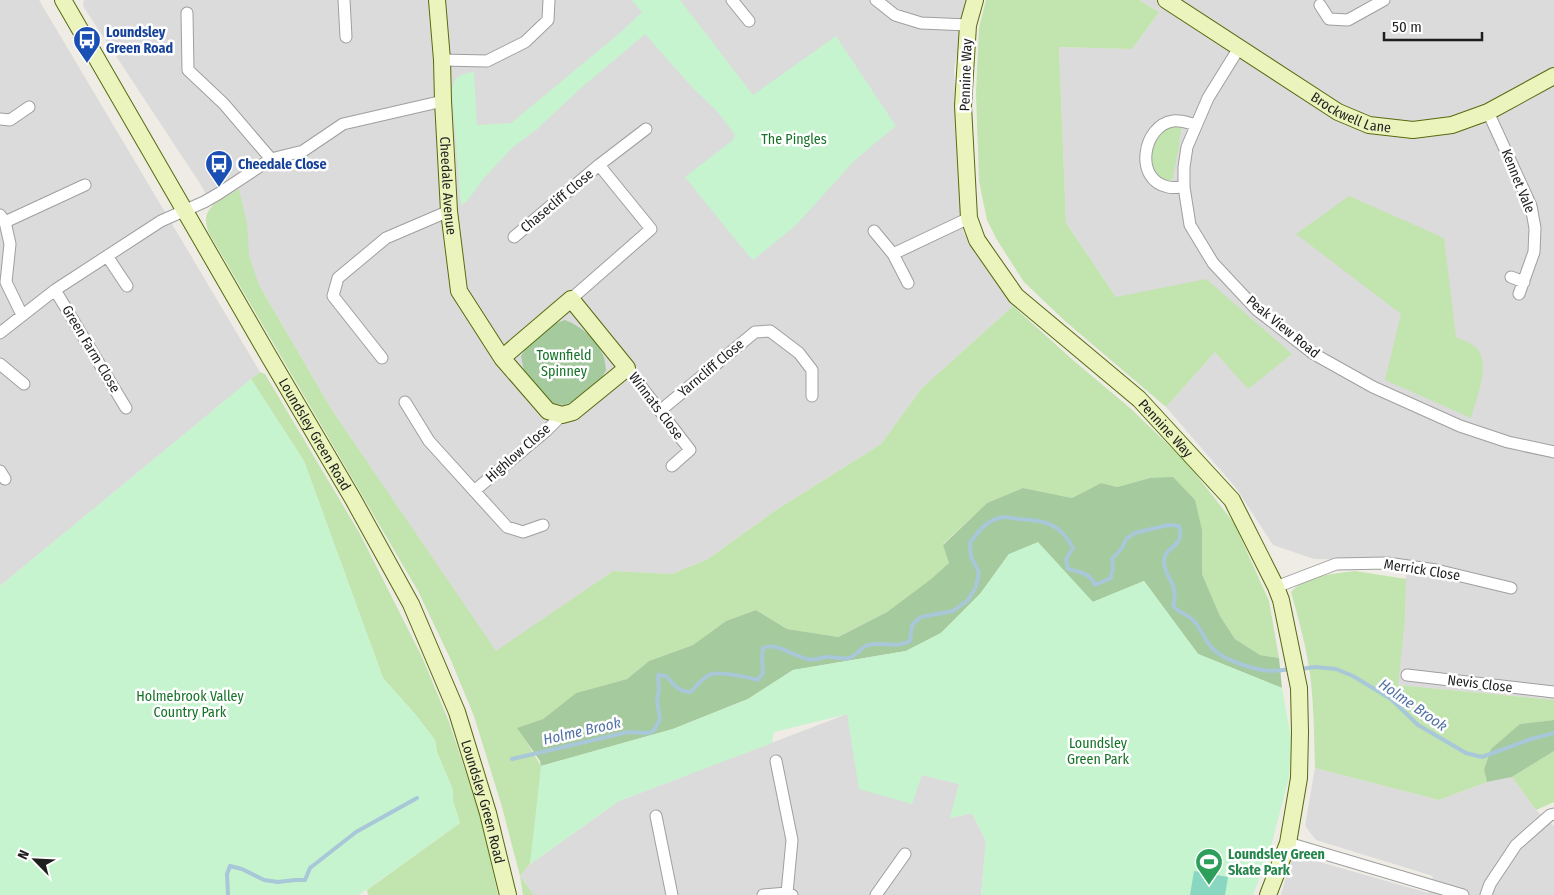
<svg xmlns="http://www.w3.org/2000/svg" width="1554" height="895" viewBox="0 0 1554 895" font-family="'Fira Sans Condensed',sans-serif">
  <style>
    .residential { fill: #dcdbdb }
    .grass { fill: #c2e4ae }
    .forest { fill: #a5ca9d }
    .park { fill: #c5f4ce }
    .pitch { fill: #89d6c1 }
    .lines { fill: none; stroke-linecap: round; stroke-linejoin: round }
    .stream { stroke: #a8c7d8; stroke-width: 4 }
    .street-casing { stroke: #9f9f9f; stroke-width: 13 }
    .secondary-casing { stroke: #566b0e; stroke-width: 18 }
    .street { stroke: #fff; stroke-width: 11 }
    .secondary { stroke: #eaf4bc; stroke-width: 16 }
    .labels { text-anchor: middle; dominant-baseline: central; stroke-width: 5; stroke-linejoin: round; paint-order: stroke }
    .transit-label { font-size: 14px; font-weight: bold; fill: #164399; stroke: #fff; text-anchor: start }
    .street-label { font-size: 14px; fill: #1e1e1e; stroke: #fff }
    .park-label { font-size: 14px; fill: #157227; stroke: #fff }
    .leisure-label { font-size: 14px; font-weight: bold; fill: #27864d; stroke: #fff; text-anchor: start }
    .water-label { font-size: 15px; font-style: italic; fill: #5272a5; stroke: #fff }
  </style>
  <rect width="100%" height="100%" fill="#eeece4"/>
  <path class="residential" d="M 0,0 L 39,0 L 260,372 L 0,586 Z
    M 84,0 L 970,0 L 954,68 L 963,232 L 1013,306 L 922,388 L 881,444 L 776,510 L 708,559 L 672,574 L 613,571 L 496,652 L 332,410 L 199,182 L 83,6 Z
    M 1139,0 L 1554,0 L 1554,700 L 1397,685 L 1405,620 L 1406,561 L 1314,559 L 1273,545 L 1236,488 L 1166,407 L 1215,352 L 1292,353 L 1116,297 L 1066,223 L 1059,47 L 1132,49 L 1159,12 Z
    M 847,714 L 922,775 L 959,784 L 951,818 L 972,813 L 986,841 L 981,895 L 534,895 L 520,876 L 530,864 L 619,801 Z
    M 1315,768 L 1439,800 L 1487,782 L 1512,777 L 1536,810 L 1554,826 L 1554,895 L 1281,895 L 1292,854 L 1428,893 L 1433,876 L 1316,840 L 1305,826 Z"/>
  <path class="grass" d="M 986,0 L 1139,0 L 1159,12 L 1132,49 L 1059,47 L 1066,223 L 1116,297 L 1206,279 L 1292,354 L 1248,389 L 1215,352 L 1166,407 L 1065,321 L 1024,282 L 997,240 L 987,220 L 979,181 L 976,93 L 979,28 Z
    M 1171,126 L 1178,126 L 1181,128 C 1181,135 1174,178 1171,182 L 1167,182 L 1157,175 L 1152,168 L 1151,158 L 1152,147 L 1161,130 Z
    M 239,189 L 247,224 L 249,256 L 259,285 L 332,410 L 496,651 L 613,571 L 672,574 L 708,559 L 776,510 L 881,444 L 922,388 L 1013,306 L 1074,361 L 1130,408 L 1187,463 L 1234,523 L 1269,601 L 1279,658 L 1260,655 L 1235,639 L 1220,616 L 1202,574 L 1202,530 L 1150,478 L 1117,487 L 1101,483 L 1072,498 L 1023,488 L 987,503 L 943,544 L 949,563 L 931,579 L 887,612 L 837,637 L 787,629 L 756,610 L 726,621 L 693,645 L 649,661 L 627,679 L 576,693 L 543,719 L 518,728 L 541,766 L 540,791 L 530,864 L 520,876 L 534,895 L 523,895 L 520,876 L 502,807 L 474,716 L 450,658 L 418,591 L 209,233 C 198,207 220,201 239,189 Z
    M 1349,196 L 1444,238 L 1456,337 C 1462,340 1469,342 1474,346 C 1493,359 1476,400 1471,418 L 1385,380 L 1401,314 L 1296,234 Z
    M 260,372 L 265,374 L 360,534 L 422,657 L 449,722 L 466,773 L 482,823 L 498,895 L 368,895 L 367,890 L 460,823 L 453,801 L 453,790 L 437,752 L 435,740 L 415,714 L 383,678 L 304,461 L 251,379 Z
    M 1355,571 L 1406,579 L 1405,620 L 1398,685 L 1554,700 L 1554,720 L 1520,724 L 1484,770 L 1487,782 L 1439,800 L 1315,768 C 1314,734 1314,700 1309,667 C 1305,642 1298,617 1291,592 C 1306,575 1334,574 1355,571 Z
    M 1554,751 L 1554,802 L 1536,810 L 1512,777 Z"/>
  <path class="forest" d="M 565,320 C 581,326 596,339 603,355 C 605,359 605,365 606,370 L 599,383 L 579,399 L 564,405 L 554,404 L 541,392 L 524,371 L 521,356 L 530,341 L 547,326 Z
    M 1173,477 L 1195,500 L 1202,530 L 1202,574 L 1220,616 L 1235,639 L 1260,655 L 1279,658 L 1282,688 L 1198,654 L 1144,581 L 1093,602 L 1009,554 L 980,594 L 941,633 L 906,651 L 793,670 L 748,699 L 673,729 L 541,766 L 540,761 L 517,728 L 543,719 L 576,693 L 627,679 L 649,661 L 693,645 L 726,621 L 756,610 L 787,629 L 838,637 L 887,612 L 931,579 L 949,563 L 943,545 L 987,503 L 1023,488 L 1072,498 L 1101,483 L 1117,487 L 1150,478 Z
    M 1554,720 L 1554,751 L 1512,777 L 1487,782 L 1484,770 L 1491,749 L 1520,724 Z"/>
  <path class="park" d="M 632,0 L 680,0 L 753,95 L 836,36 L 896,126 L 856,159 L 795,226 L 753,260 L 739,244 L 685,177 L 733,140 L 735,135 L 717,111 L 692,87 L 645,34 L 580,89 L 536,130 L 513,147 L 484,178 L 467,201 L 461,206 L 452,93 C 454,76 458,75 474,72 L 477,125 L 511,123 L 620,33 L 642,12 Z
    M 251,379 L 304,461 L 383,678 L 415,714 L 435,740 L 437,752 L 453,790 L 453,801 L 460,823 L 359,895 L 0,895 L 0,586 Z
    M 1038,542 L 1093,602 L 1144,581 L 1198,654 L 1282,688 L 1291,738 L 1289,777 L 1270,850 L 1253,895 L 981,895 L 986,841 L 972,813 L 950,818 L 959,784 L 922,775 L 912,804 L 859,789 L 847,714 L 774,732 L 772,743 L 619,801 L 530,864 L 541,766 L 673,729 L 748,699 L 793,670 L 906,651 L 941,633 L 980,594 L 1009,554 Z"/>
  <path class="pitch" d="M 1194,871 L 1228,877 L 1225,895 L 1190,895 Z"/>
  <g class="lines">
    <path class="stream" d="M 1300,669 L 1315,667 L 1336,669 L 1353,676 L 1391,699 L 1418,725 L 1466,753 L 1482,757 L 1531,739 L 1554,733
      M 512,759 L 628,732 L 650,733 L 655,729 L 660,719 L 657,701 L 659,690 L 658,675 L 666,676 C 674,685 679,692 691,692 C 696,686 702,679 709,675 C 719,670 746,677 758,680 L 763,673 L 762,658 L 763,648 C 776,642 794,656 807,659 C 813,661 820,658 826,657 C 833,656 842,660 849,658 C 857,656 861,647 868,645 C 883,641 896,649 910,641 L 912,625 L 921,617 L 953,611 L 968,600 L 976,587 L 979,572 L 971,557 L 970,543 C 978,532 985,522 999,518 C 1004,516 1012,518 1018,519 C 1044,520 1060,523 1073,548 L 1066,559 L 1068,569 C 1080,572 1090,573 1095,585 L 1111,578 L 1113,568 L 1112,559 L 1122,548 L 1126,539 L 1135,533 L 1168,525 L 1179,526 C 1185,549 1166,544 1164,560 C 1163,570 1170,577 1173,586 C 1176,593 1175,599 1173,606 C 1181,615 1187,613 1194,621 C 1202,630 1205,642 1214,650 C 1226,661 1255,670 1271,671 C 1278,671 1284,670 1291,669
      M 228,895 L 227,874 L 230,866 L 242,869 L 264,880 L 278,882 L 295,880 L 305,880 L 310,868 L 356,832 L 417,798"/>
    <defs>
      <path id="street" d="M 344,0 L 346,37
        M 732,0 L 749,21
        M 876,0 L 895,15 L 921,23 L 968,25
        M 1320,5 L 1329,19 L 1348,20 L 1384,0
        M 187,13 L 188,70 L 224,104 L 271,159
        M 1239,48 L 1208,98 L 1187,147 L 1184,167 L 1184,187 L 1190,225 L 1213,263 L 1257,310 L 1314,354 L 1373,387 L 1460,426 L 1508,442 L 1554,452
        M 442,60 L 487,61 L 525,42 L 548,20 L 549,0
        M 1488,112 L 1531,206 L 1535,228 L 1534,252 L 1519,294
        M 0,119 L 10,120 L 29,107
        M 1184,187 C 1179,187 1173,188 1168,187 C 1133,180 1143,125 1173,121 C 1181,120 1189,123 1196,125
        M 0,215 L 5,222 L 10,244 L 6,282 L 22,315
        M 5,222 L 85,185
        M 874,231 L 893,254 L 908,283
        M 514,237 L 599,165 L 646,129
        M 893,254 L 969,218
        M 107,256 L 127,286
        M 1511,277 L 1524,282
        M 55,290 L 126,408
        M 571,299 L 651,229 L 599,165
        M 0,333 L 55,290 L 161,221 L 204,202 L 218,194 L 271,159 L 303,151 L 343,124 L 443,101
        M 382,358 L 333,296 L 338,278 L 386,238 L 449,211
        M 0,364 L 24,384
        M 627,368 L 690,450 L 672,466
        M 405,402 L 429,441 L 507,527 L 523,532 L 543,525
        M 661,410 L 755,332 L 770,331 L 799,353 L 812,370 L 812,396
        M 0,471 L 5,479
        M 474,491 L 546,431 L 562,415
        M 1276,587 L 1336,564 L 1387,563 L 1436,570 L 1511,588
        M 1407,675 L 1554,692
        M 776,761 L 792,840 L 787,893
        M 656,816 L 672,895
        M 1288,843 L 1463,895
        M 763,895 L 787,893 L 792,895
        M 876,895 L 905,854
        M 1486,895 L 1490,884 L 1516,845 L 1550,815 L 1554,814"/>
      <g id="secondary">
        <path id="s1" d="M 63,0 L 267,353 L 353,499 L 411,604 L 457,712 L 488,813 L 508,895"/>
        <path id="s2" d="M 437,0 L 442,60 L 443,101 L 449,211 L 459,291 L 502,358 L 548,411 L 562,415 L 573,412 L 627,368 L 571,299 L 502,358"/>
        <path id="s3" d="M 975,0 L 968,25 L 963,106 L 969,218 L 977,240 L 1016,296 L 1139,399 L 1232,500 L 1276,587 L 1281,600 L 1299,688 L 1300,732 L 1299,778 L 1288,843 L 1268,895"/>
        <path id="s4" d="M 1166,0 L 1338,112 L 1369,125 L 1413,130 L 1452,125 L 1488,112 L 1554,76"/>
      </g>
    </defs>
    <use href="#street" class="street-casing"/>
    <use href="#secondary" class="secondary-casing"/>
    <use href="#street" class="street"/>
    <use href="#secondary" class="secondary"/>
  </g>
  <defs>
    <symbol id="bus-pin" viewBox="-11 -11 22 30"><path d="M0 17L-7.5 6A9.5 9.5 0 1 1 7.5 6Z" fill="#1a4fb4" stroke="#fff"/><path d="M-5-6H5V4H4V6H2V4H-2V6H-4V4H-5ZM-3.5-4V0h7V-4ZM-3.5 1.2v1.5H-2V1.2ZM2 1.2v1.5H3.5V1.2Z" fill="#fff"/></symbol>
    <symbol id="stadium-pin" viewBox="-11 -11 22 30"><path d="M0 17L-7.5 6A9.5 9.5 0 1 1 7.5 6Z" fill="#2e9e5b" stroke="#fff"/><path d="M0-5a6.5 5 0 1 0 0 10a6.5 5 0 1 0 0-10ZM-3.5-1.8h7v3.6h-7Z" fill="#fff"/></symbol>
  </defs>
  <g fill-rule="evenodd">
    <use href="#bus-pin" x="71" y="24" width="32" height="43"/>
    <use href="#bus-pin" x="203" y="148" width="32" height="43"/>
    <use href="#stadium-pin" x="1193" y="846" width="32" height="43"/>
  </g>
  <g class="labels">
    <g class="transit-label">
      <text x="106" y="32">Loundsley<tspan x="106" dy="16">Green Road</tspan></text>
      <text x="238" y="164">Cheedale Close</text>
    </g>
    <g class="street-label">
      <text transform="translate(966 75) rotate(-88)">Pennine Way</text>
      <text stroke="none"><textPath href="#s4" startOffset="218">Brockwell Lane</textPath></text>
      <text transform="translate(1518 181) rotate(68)">Kennet Vale</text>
      <text stroke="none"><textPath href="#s2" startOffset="186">Cheedale Avenue</textPath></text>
      <text transform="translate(557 201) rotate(-40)">Chasecliff Close</text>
      <text transform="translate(1283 327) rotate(39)">Peak View Road</text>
      <text transform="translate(91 349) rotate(59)">Green Farm Close</text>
      <text transform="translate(711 368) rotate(-40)">Yarncliff Close</text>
      <text transform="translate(656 406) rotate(53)">Winnats Close</text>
      <text stroke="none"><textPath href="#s3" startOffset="511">Pennine Way</textPath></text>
      <text stroke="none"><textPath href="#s1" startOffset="502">Loundsley Green Road</textPath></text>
      <text transform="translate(518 453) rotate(-41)">Highlow Close</text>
      <text transform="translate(1422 570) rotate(9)">Merrick Close</text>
      <text transform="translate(1480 684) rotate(7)">Nevis Close</text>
      <text stroke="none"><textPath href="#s1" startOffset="908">Loundsley Green Road</textPath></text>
    </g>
    <g class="park-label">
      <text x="794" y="139">The Pingles</text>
      <text x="564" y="355">Townfield<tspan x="564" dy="16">Spinney</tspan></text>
      <text x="190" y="696">Holmebrook Valley<tspan x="190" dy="16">Country Park</tspan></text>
      <text x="1098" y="743">Loundsley<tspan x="1098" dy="16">Green Park</tspan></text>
    </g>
    <g class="leisure-label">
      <text x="1228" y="854">Loundsley Green<tspan x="1228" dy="16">Skate Park</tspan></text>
    </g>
    <g class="water-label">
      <text transform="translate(1413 705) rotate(35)">Holme Brook</text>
      <text transform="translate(582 731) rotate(-13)">Holme Brook</text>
    </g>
  </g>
  <g transform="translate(35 860) rotate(294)" stroke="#ffffff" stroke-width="4" paint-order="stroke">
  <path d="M0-4L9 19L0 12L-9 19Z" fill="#1e1e1e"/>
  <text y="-8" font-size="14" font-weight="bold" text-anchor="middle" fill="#1e1e1e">N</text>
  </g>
  <path d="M1384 32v8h98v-8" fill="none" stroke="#1e1e1e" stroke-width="2.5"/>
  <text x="1392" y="32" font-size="15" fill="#1e1e1e" stroke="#ffffff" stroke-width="4" paint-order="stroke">50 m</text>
</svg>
